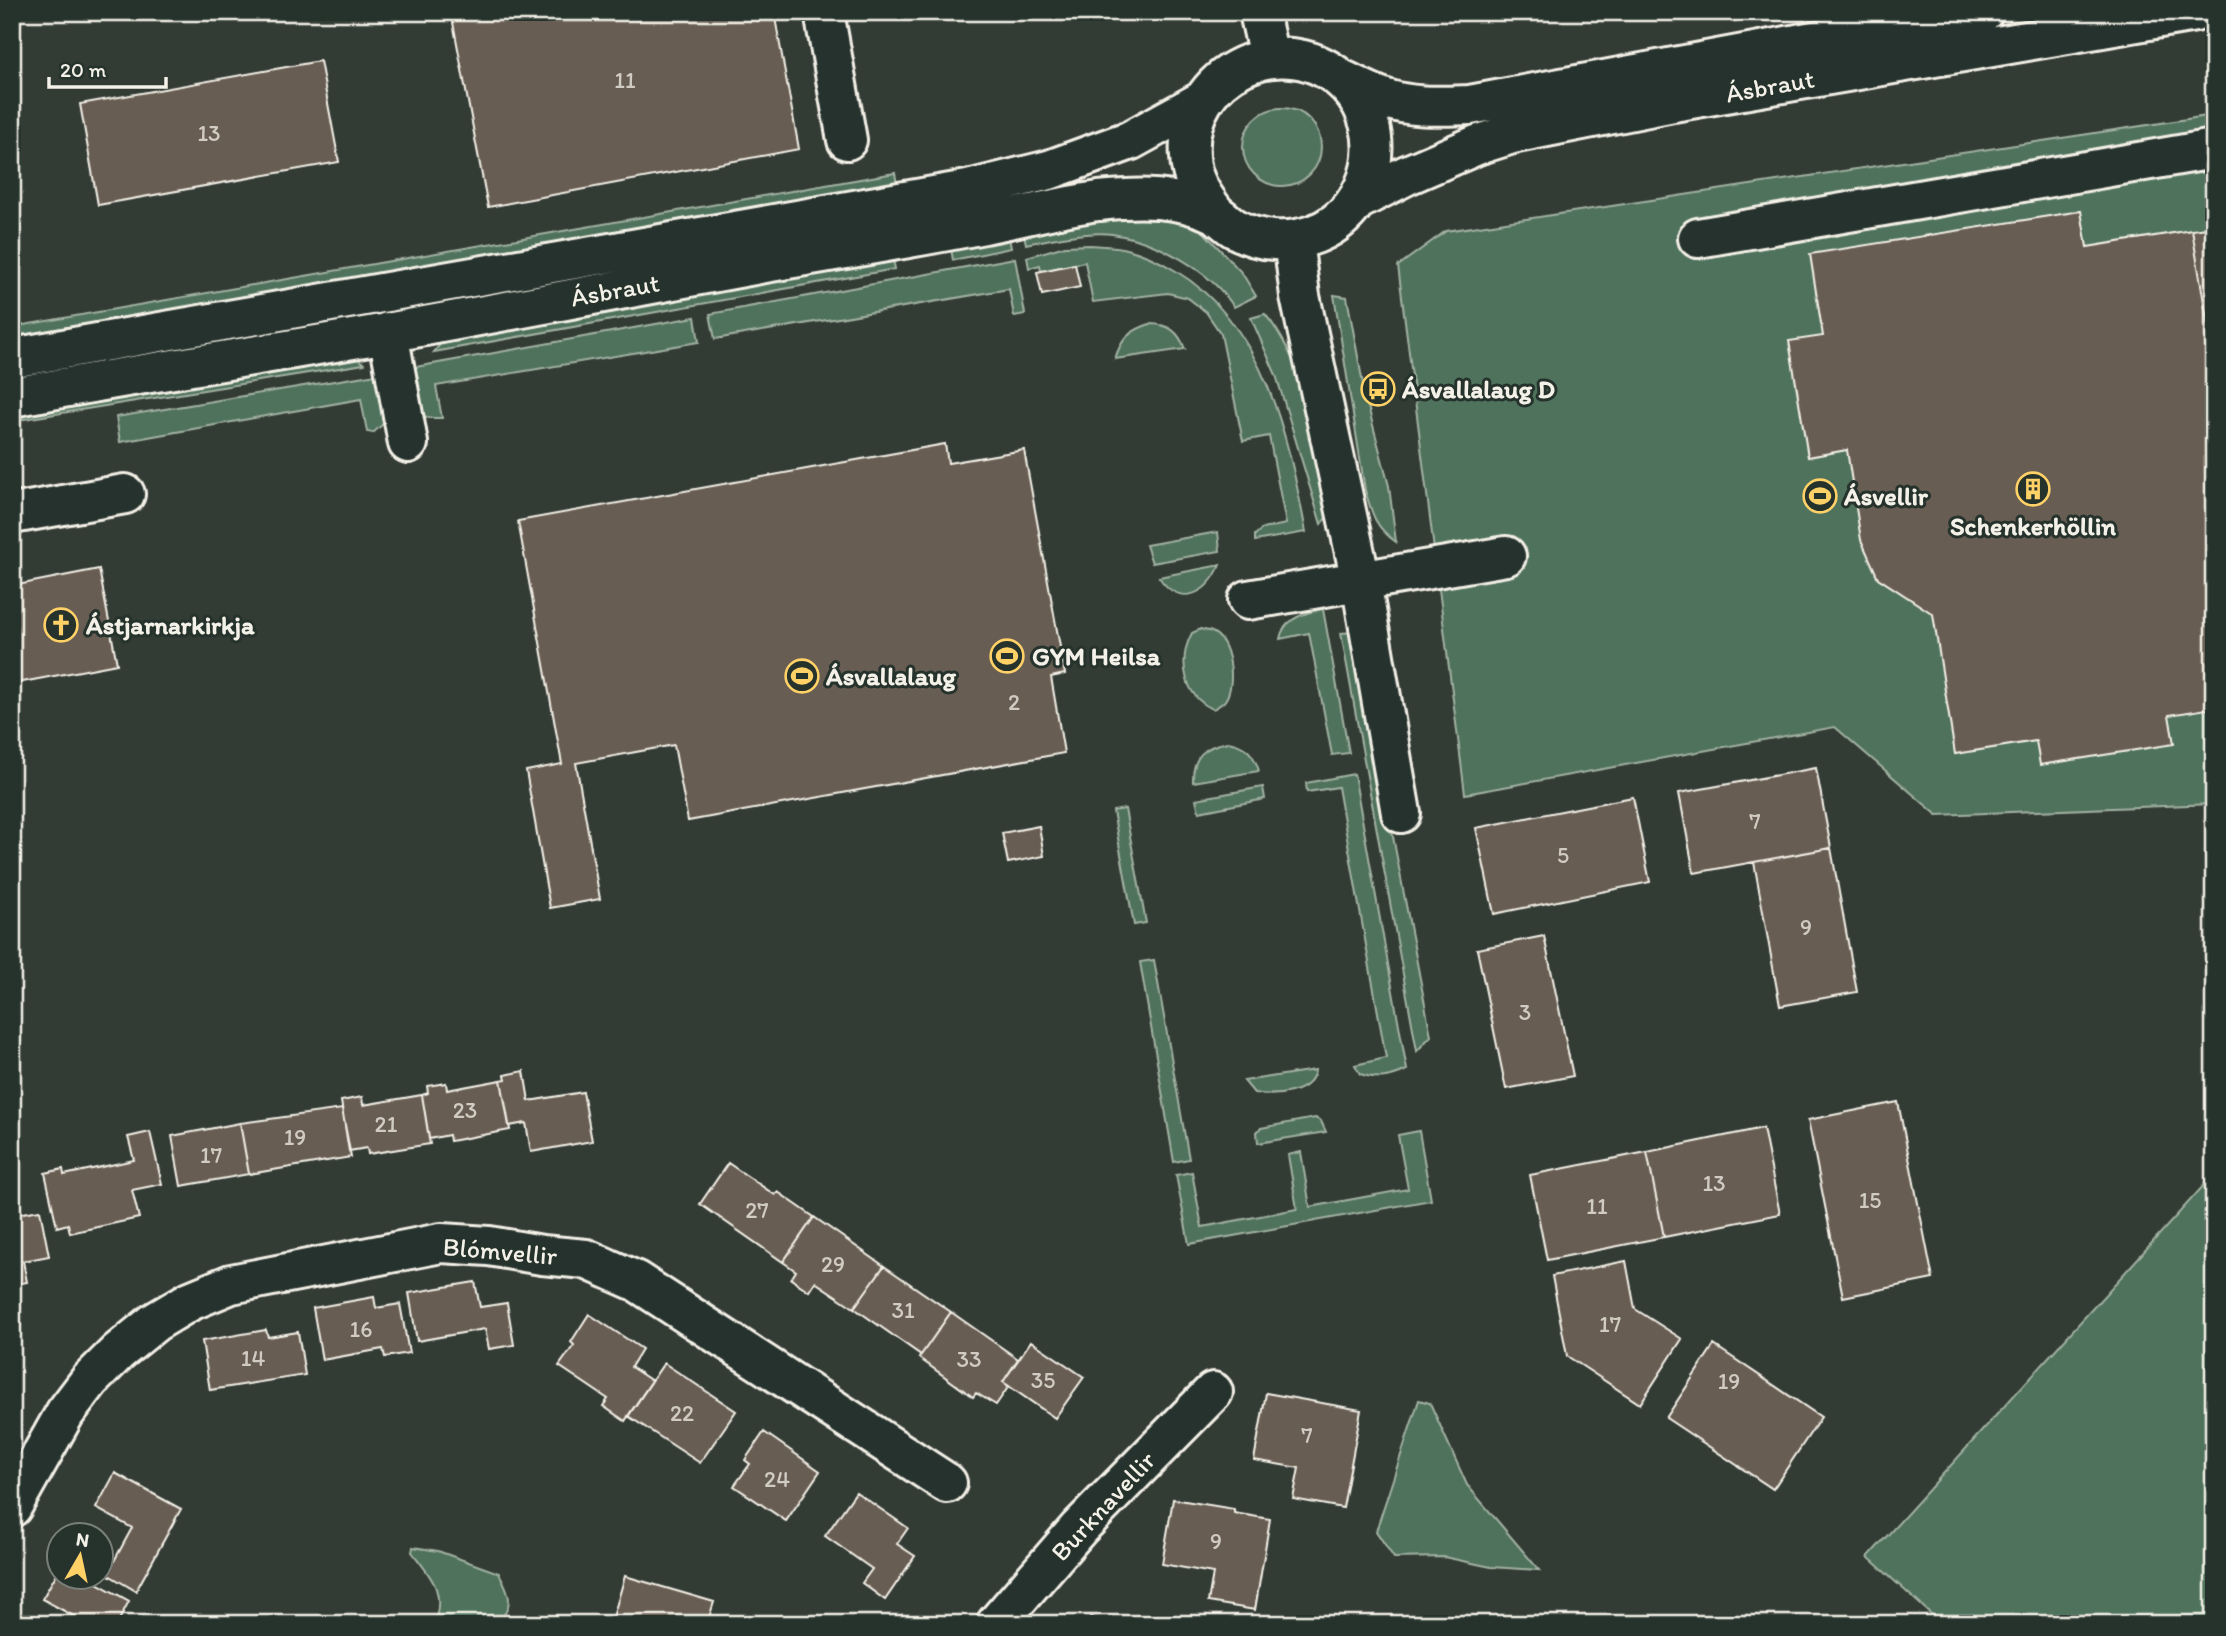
<svg xmlns="http://www.w3.org/2000/svg" width="2226" height="1636" viewBox="0 0 2226 1636" font-family="Itim,sans-serif">
  <style>
    .green { fill: #50725c; stroke: #a2b2a2; stroke-width: 2 }
    .building { fill: #685d53; stroke: #f4f1e8; stroke-width: 2 }
    .lines { fill: none; stroke-linecap: round; stroke-linejoin: round }
    .minor-casing { stroke: #f4f1e8; stroke-width: 44 }
    .minor { stroke: #26332d; stroke-width: 38 }
    .labels { text-anchor: middle; dominant-baseline: central; stroke-width: 6; stroke-linejoin: round; paint-order: stroke }
    .number-label { font-size: 23px; fill: #d1ccc3 }
    .street-label { font-size: 26px; fill: #f4f1e8; stroke: #26332d }
    .poi-label { font-size: 26px; font-weight: bold; fill: #f4f1e8; stroke: #26332d; text-anchor: start }
  </style>
  <rect width="100%" height="100%" fill="#333b35"/>
  <filter id="ink" filterUnits="userSpaceOnUse"><feTurbulence type="fractalNoise" baseFrequency=".0143" numOctaves="2"/><feDisplacementMap in="SourceGraphic" scale="14" xChannelSelector="R" yChannelSelector="G"/><feConvolveMatrix kernelMatrix="1 2 1 2 8 2 1 2 1" color-interpolation-filters="sRGB"/></filter>
  <g filter="url(#ink)">
    <path class="green" d="M1243 147a39 39 0 1 1 78 0a39 39 0 1 1-78 0Z
      M 2214,115 L 2214,804 L 1937,815 L 1835,727 L 1465,794 L 1398,266 L 1446,231 Z
      M 895,173 L 898,190 L 12,343 L 12,327 Z
      M 1139,207 L 1198,226 L 1242,273 L 1256,296 L 1234,307 C 1210,270 1156,240 1112,234 C 1088,231 1050,239 1026,244 L 1023,229 Z
      M 1008,232 L 1011,248 L 953,260 L 950,243 Z
      M 1090,245 C 1101,246 1112,246 1122,248 C 1141,252 1160,261 1176,271 C 1265,325 1288,437 1306,532 L 1255,541 L 1255,535 L 1262,529 L 1286,524 L 1269,436 L 1243,441 L 1221,334 L 1206,312 L 1188,298 L 1168,293 L 1093,302 L 1085,262 L 1041,271 L 1040,265 L 1029,268 L 1027,257 L 1065,246 Z
      M 892,254 L 895,269 L 434,352 L 442,342 Z
      M 1015,258 L 1025,314 L 1014,316 L 1009,289 L 715,339 L 710,314 Z
      M 1334,295 L 1347,297 L 1365,395 L 1389,486 L 1396,542 C 1375,527 1372,514 1365,490 Z
      M 1265,314 C 1311,369 1315,447 1328,516 L 1321,524 L 1276,375 L 1251,318 Z
      M 695,317 L 699,342 L 436,386 L 442,418 L 429,418 L 420,414 L 412,374 L 416,367 Z
      M 1150,324 C 1169,324 1179,332 1185,349 L 1115,359 C 1121,339 1130,330 1150,324 Z
      M 341,353 L 357,358 L 364,364 L 12,421 L 12,405 Z
      M 377,374 L 386,418 L 383,424 L 373,433 L 367,432 L 361,399 L 120,442 L 116,417 Z
      M 1218,532 L 1220,551 L 1152,563 L 1146,545 Z
      M 1220,565 C 1208,595 1179,608 1159,577 Z
      M 1323,609 L 1349,753 L 1332,755 L 1309,633 L 1280,639 C 1283,619 1306,612 1323,609 Z
      M 1201,629 C 1202,630 1211,631 1212,632 C 1231,641 1236,682 1226,699 C 1223,704 1218,706 1213,709 C 1183,696 1178,659 1192,633 Z
      M 1354,632 L 1431,1036 L 1417,1051 L 1341,633 Z
      M 1228,742 C 1246,745 1254,754 1259,771 L 1193,782 C 1192,757 1204,746 1228,742 Z
      M 1354,774 L 1407,1070 C 1390,1078 1378,1080 1360,1074 L 1355,1065 L 1386,1058 L 1338,787 L 1307,792 L 1306,783 Z
      M 1263,787 L 1265,799 L 1199,812 L 1196,799 Z
      M 1125,809 L 1146,923 L 1134,925 L 1113,811 Z
      M 1154,960 L 1189,1159 L 1174,1162 L 1140,962 Z
      M 1315,1070 C 1311,1094 1275,1097 1254,1093 L 1244,1081 Z
      M 1315,1118 L 1321,1121 L 1326,1132 L 1258,1143 L 1257,1132 L 1261,1128 Z
      M 1419,1131 L 1431,1200 L 1189,1244 L 1176,1175 L 1192,1172 L 1202,1227 L 1297,1209 L 1288,1155 L 1301,1152 L 1310,1207 L 1408,1189 L 1398,1135 Z
      M 2214,1174 L 2214,1624 L 1942,1624 L 1868,1557 Z
      M 1419,1400 L 1430,1403 L 1467,1485 L 1539,1570 L 1491,1567 L 1444,1557 L 1394,1558 L 1376,1531 Z
      M 413,1547 L 438,1551 L 499,1573 C 510,1593 515,1605 497,1624 L 434,1624 C 446,1591 431,1577 412,1552 Z"/>
    <path class="building" d="M 451,12 L 774,12 L 799,149 L 488,207 Z
      M 320,61 L 339,162 L 98,205 L 80,104 Z
      M 2081,211 L 2087,247 L 2192,230 L 2214,363 L 2214,521 L 2207,522 L 2214,565 L 2214,708 L 2169,715 L 2174,744 L 2040,765 L 2036,741 L 1955,754 L 1933,614 L 1878,578 L 1861,540 L 1847,450 L 1808,457 L 1789,341 L 1823,336 L 1810,254 Z
      M 2214,227 L 2214,363 L 2192,230 Z
      M 1075,264 L 1080,287 L 1042,295 L 1037,272 Z
      M 18,299 L 21,315 L 12,317 L 12,300 Z
      M 945,444 L 948,463 L 1024,450 L 1065,674 L 1051,677 L 1064,753 L 688,821 L 674,745 L 576,763 L 600,899 L 550,908 L 526,771 L 562,764 L 518,521 Z
      M 99,569 L 117,664 L 12,684 L 12,586 Z
      M 1816,768 L 1831,848 L 1694,873 L 1679,793 Z
      M 1633,797 L 1650,882 L 1494,914 L 1476,828 Z
      M 1039,826 L 1044,856 L 1008,863 L 1002,833 Z
      M 1831,848 L 1857,992 L 1780,1006 L 1754,862 Z
      M 1544,936 L 1573,1076 L 1506,1089 L 1477,949 Z
      M 524,1071 L 529,1101 L 583,1092 L 592,1141 L 531,1152 L 526,1123 L 509,1126 L 501,1080 L 506,1079 L 505,1075 Z
      M 501,1080 L 510,1130 L 450,1141 L 449,1135 L 429,1139 L 422,1095 L 428,1093 L 427,1086 L 446,1083 L 447,1090 Z
      M 422,1095 L 430,1144 L 368,1154 L 367,1148 L 349,1151 L 341,1101 L 362,1097 L 363,1105 Z
      M 1898,1102 L 1933,1279 L 1843,1297 L 1808,1120 Z
      M 342,1109 L 351,1157 L 249,1174 L 240,1123 Z
      M 240,1123 L 249,1174 L 181,1186 L 172,1136 Z
      M 1763,1128 L 1780,1214 L 1664,1237 L 1647,1152 Z
      M 150,1132 L 162,1184 L 132,1190 L 139,1218 L 70,1233 L 68,1224 L 57,1227 L 45,1173 L 63,1169 L 64,1175 L 134,1160 L 128,1137 Z
      M 1647,1152 L 1664,1237 L 1547,1260 L 1530,1175 Z
      M 728,1163 L 775,1195 L 778,1192 L 814,1217 L 783,1262 L 700,1204 Z
      M 40,1210 L 49,1256 L 23,1261 L 27,1282 L 12,1285 L 12,1229 L 19,1227 L 17,1214 Z
      M 814,1217 L 884,1266 L 854,1308 L 815,1282 L 809,1291 L 791,1279 L 796,1271 L 783,1262 Z
      M 1626,1261 L 1635,1309 L 1682,1339 L 1640,1404 L 1567,1356 L 1552,1276 Z
      M 884,1266 L 951,1312 L 921,1355 L 854,1308 Z
      M 475,1282 L 480,1307 L 507,1303 L 514,1345 L 489,1349 L 485,1329 L 417,1341 L 409,1293 Z
      M 374,1297 L 376,1308 L 400,1304 L 409,1353 L 385,1357 L 383,1349 L 322,1360 L 313,1308 Z
      M 951,1312 L 1018,1359 L 1003,1382 L 1009,1386 L 996,1405 L 976,1393 L 973,1397 L 919,1358 Z
      M 589,1314 L 642,1349 L 631,1367 L 652,1381 L 625,1421 L 603,1406 L 608,1399 L 559,1366 L 574,1345 L 571,1342 Z
      M 266,1330 L 268,1337 L 298,1332 L 305,1375 L 210,1390 L 202,1341 Z
      M 1031,1341 L 1084,1377 L 1055,1418 L 1003,1382 Z
      M 1714,1345 L 1821,1417 L 1773,1489 L 1666,1418 Z
      M 664,1363 L 736,1411 L 700,1463 L 628,1416 Z
      M 1266,1393 L 1361,1410 L 1343,1508 L 1293,1499 L 1299,1468 L 1254,1460 Z
      M 764,1432 L 820,1471 L 786,1521 L 734,1486 L 750,1464 L 745,1460 Z
      M 115,1473 L 181,1509 L 136,1591 L 107,1574 L 132,1528 L 96,1508 Z
      M 856,1492 L 908,1528 L 897,1544 L 915,1556 L 885,1600 L 862,1583 L 872,1569 L 825,1536 Z
      M 1173,1499 L 1234,1509 L 1234,1513 L 1270,1519 L 1255,1610 L 1208,1602 L 1213,1573 L 1162,1564 Z
      M 60,1568 L 60,1576 L 84,1576 L 129,1601 L 117,1624 L 79,1624 L 81,1620 L 42,1599 Z
      M 625,1576 L 714,1602 L 707,1624 L 611,1624 Z
      M 1090,1617 L 1127,1624 L 1088,1624 Z"/>
    <g class="lines">
      <defs>
        <path id="minor" d="M 824,12 L 847,140
          M 1259,12 L 1269,57
          M 1343,80 C 1356,86 1369,93 1383,98 C 1411,108 1441,106 1470,105 L 1846,35 L 1983,12
          M 1358,200 L 1407,175 L 1477,145 L 1512,134 L 1673,102 L 2195,12
          M 1698,238 L 2214,149
          M 1293,240 L 1300,296 L 1361,581 L 1401,813
          M 388,332 L 408,443
          M 12,358 L 968,190 L 1049,170 L 1131,140 L 1202,101
          M 12,397 C 137,374 262,355 387,333 C 515,310 642,285 770,262 C 841,250 912,238 984,224 C 1022,217 1060,206 1099,201 C 1138,197 1178,196 1214,213 C 1222,217 1228,225 1236,229 C 1259,242 1290,244 1315,234 C 1375,211 1392,130 1347,85 C 1286,24 1183,72 1190,157 C 1191,180 1203,197 1216,214
          M 12,514 L 125,494
          M 1248,600 L 1506,556
          M 12,1507 L 65,1413 L 90,1380 L 118,1352 L 155,1322 L 190,1301 L 231,1284 L 441,1243 L 489,1246 L 542,1255 L 586,1259 L 636,1281 L 947,1483
          M 996,1624 L 1079,1528 L 1213,1392"/>
      </defs>
      <use href="#minor" class="minor-casing"/>
      <use href="#minor" class="minor"/>
    </g>
  </g>
  <defs>
    <symbol id="bus-ring" viewBox="-11 -11 22 22"><circle r="9.5" fill="#26332d" stroke="#ffd166" stroke-width="1.5"/><path d="M-5-6H5V4H4V6H2V4H-2V6H-4V4H-5ZM-3.5-4V0h7V-4ZM-3.5 1.2v1.5H-2V1.2ZM2 1.2v1.5H3.5V1.2Z" fill="#ffd166"/></symbol>
    <symbol id="building-ring" viewBox="-11 -11 22 22"><circle r="9.5" fill="#26332d" stroke="#ffd166" stroke-width="1.5"/><path d="M-4-6H4V6H1V3H-1V6H-4ZM-2.5-4.3h1.7v1.8h-1.7ZM.8-4.3h1.7v1.8H.8ZM-2.5-1h1.7V.8h-1.7ZM.8-1h1.7V.8H.8Z" fill="#ffd166"/></symbol>
    <symbol id="stadium-ring" viewBox="-11 -11 22 22"><circle r="9.5" fill="#26332d" stroke="#ffd166" stroke-width="1.5"/><path d="M0-5a6.5 5 0 1 0 0 10a6.5 5 0 1 0 0-10ZM-3.5-1.8h7v3.6h-7Z" fill="#ffd166"/></symbol>
    <symbol id="church-ring" viewBox="-11 -11 22 22"><circle r="9.5" fill="#26332d" stroke="#ffd166" stroke-width="1.5"/><path d="M-1.2-6h2.4v3.5h3.3v2.4h-3.3V6h-2.4V-.1h-3.3v-2.4h3.3Z" fill="#ffd166"/></symbol>
  </defs>
  <g fill-rule="evenodd">
    <use href="#bus-ring" x="1359" y="370" width="38" height="38"/>
    <use href="#building-ring" x="2014" y="470" width="38" height="38"/>
    <use href="#stadium-ring" x="1801" y="477" width="38" height="38"/>
    <use href="#church-ring" x="42" y="606" width="38" height="38"/>
    <use href="#stadium-ring" x="988" y="637" width="38" height="38"/>
    <use href="#stadium-ring" x="783" y="657" width="38" height="38"/>
  </g>
  <g class="labels">
    <g class="number-label">
      <text x="625" y="80">11</text>
      <text x="209" y="133">13</text>
      <text x="1014" y="702">2</text>
      <text x="1755" y="821">7</text>
      <text x="1563" y="855">5</text>
      <text x="1806" y="927">9</text>
      <text x="1525" y="1012">3</text>
      <text x="465" y="1110">23</text>
      <text x="386" y="1124">21</text>
      <text x="295" y="1137">19</text>
      <text x="211" y="1155">17</text>
      <text x="1714" y="1183">13</text>
      <text x="1870" y="1200">15</text>
      <text x="1597" y="1206">11</text>
      <text x="757" y="1210">27</text>
      <text x="833" y="1264">29</text>
      <text x="903" y="1310">31</text>
      <text x="1610" y="1324">17</text>
      <text x="361" y="1329">16</text>
      <text x="253" y="1358">14</text>
      <text x="969" y="1359">33</text>
      <text x="1043" y="1380">35</text>
      <text x="1729" y="1381">19</text>
      <text x="682" y="1413">22</text>
      <text x="1307" y="1435">7</text>
      <text x="777" y="1479">24</text>
      <text x="1216" y="1541">9</text>
    </g>
    <g class="street-label">
      <text transform="translate(1770 86) rotate(-10)">Ásbraut</text>
      <text transform="translate(615 290) rotate(-10)">Ásbraut</text>
      <text transform="translate(500 1251) rotate(5)">Blómvellir</text>
      <text transform="translate(1103 1506) rotate(-47)">Burknavellir</text>
    </g>
    <g class="poi-label">
      <text x="1402" y="389">Ásvallalaug D</text>
      <text x="1844" y="496">Ásvellir</text>
      <text x="2033" y="526" text-anchor="middle">Schenkerhöllin</text>
      <text x="86" y="625">Ástjarnarkirkja</text>
      <text x="1032" y="656">GYM Heilsa</text>
      <text x="826" y="676">Ásvallalaug</text>
    </g>
  </g>
  <rect width="2226" height="1636" fill="none" stroke="#26332d" stroke-width="42"/>
  <rect x="21" y="21" width="2184" height="1594" fill="none" stroke="#f4f1e8" stroke-width="2.5" filter="url(#ink)"/>
  <g transform="translate(80 1556) rotate(9)"><circle r="33" fill="#26332d" stroke="#787f78" stroke-width="2"/>
  <path d="M0-5L12 26L0 18L-12 26Z" fill="#ffd166"/>
  <text y="-10" font-size="19" font-weight="bold" text-anchor="middle" fill="#f4f1e8">N</text>
  </g>
  <path d="M49 77v10h117v-10" fill="none" stroke="#f4f1e8" stroke-width="3.5"/>
  <text x="60" y="77" font-size="21" fill="#f4f1e8" stroke="#26332d" stroke-width="5" paint-order="stroke">20 m</text>
</svg>
